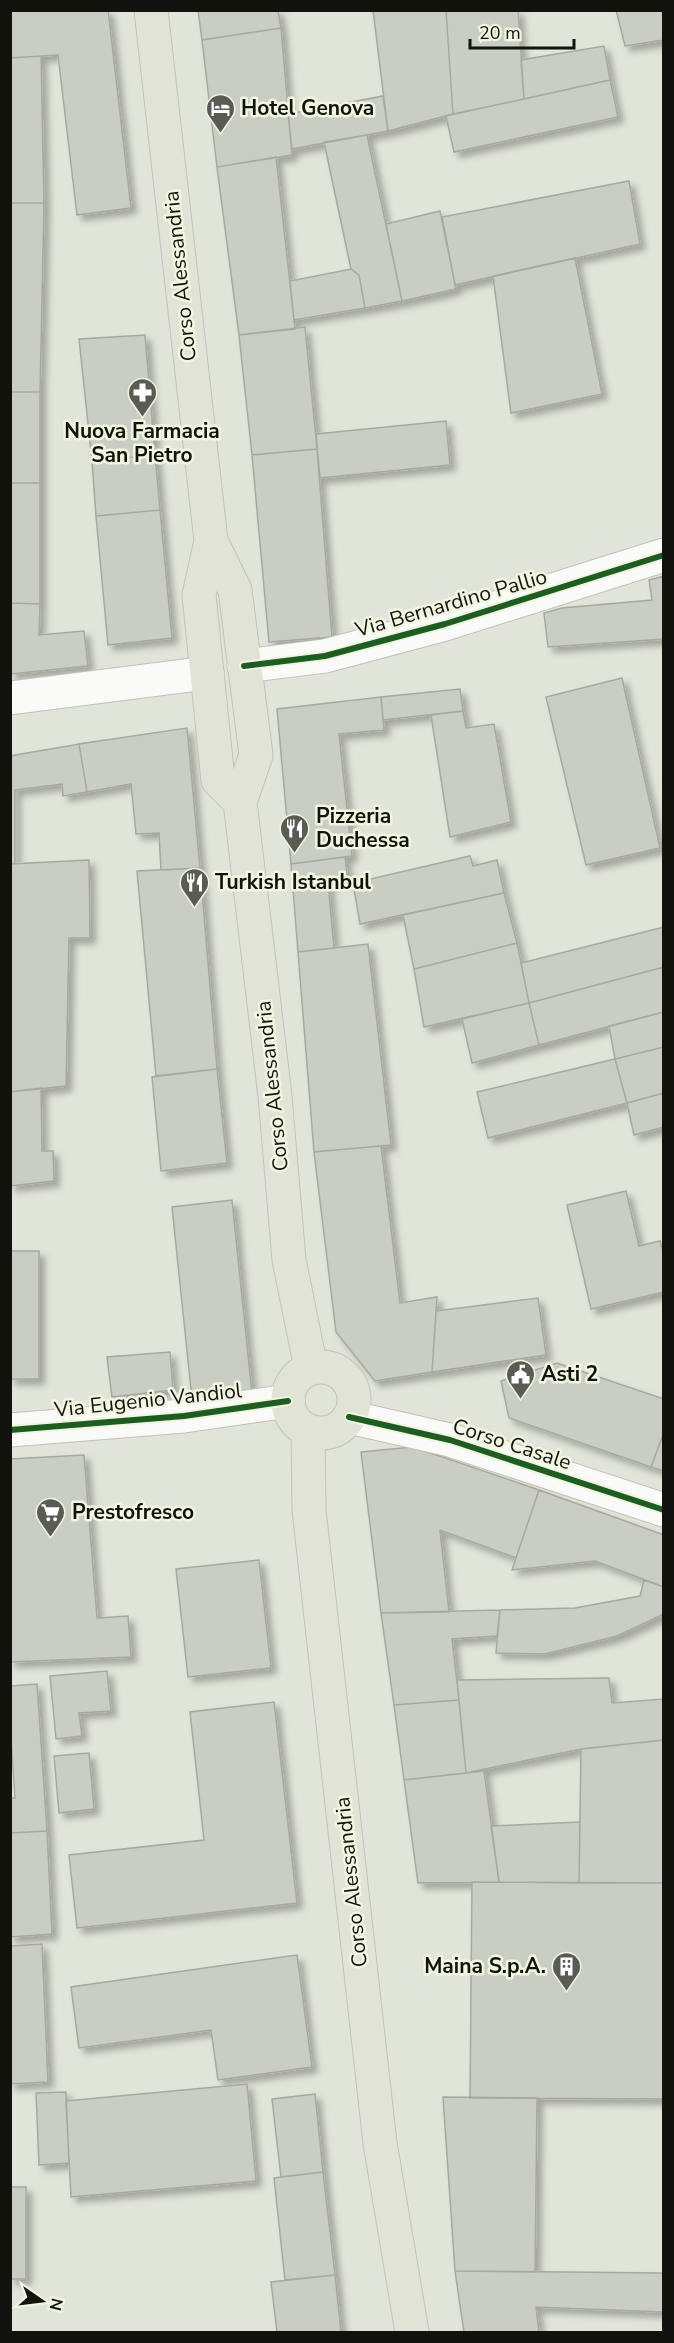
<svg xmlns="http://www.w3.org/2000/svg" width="674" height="2343" viewBox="0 0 674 2343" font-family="'Nunito Sans',sans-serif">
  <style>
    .building { fill: #cacdc4; stroke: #a6a9a0; stroke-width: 1.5; filter: url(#shadow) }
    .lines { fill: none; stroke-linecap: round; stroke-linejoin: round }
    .minor-casing { stroke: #bfc1b9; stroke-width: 35 }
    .major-casing { stroke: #c1c2bc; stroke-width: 35 }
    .minor { stroke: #fafbf9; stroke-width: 33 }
    .major { stroke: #e2e3d7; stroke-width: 33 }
    .cycleway-casing { stroke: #f1f6e1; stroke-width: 10 }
    .cycleway { stroke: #1b5e20; stroke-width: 6 }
    .labels { text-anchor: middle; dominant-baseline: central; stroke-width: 5; stroke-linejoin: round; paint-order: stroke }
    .poi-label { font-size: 21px; font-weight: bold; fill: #12130c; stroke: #f1f6e1; text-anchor: start }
    .street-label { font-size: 21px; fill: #12130c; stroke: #f1f6e1 }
  </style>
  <defs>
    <filter id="shadow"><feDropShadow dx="5.5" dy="5.5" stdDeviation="3" flood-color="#0004"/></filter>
  </defs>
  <rect width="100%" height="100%" fill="#e1e4d9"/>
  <path class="building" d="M 10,10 L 108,10 L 131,208 L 77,215 L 58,55 L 10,58 Z
    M 198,10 L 278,10 L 281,28 L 202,40 Z
    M 373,10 L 446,10 L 453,114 L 388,131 Z
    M 446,10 L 518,10 L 524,99 L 453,114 Z
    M 616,10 L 664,10 L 664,40 L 625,46 Z
    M 281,28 L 292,155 L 217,167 L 202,40 Z
    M 604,46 L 610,80 L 524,99 L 521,60 Z
    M 41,56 L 44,203 L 10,203 L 10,58 Z
    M 610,80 L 618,117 L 454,152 L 446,116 Z
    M 383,96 L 388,131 L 292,149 L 288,114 Z
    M 367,135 L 402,301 L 365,308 L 359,275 L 351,269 L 324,142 Z
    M 276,157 L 295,329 L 239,335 L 217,167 Z
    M 629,181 L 640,244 L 455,285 L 442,217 Z
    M 10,203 L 44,203 L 40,392 L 10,392 Z
    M 440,211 L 456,289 L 402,301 L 386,224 Z
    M 575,258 L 602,394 L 511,413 L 493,276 Z
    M 351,269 L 359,275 L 365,308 L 294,320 L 290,281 Z
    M 305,327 L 317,449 L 252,455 L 239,335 Z
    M 145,335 L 155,455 L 92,461 L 79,339 Z
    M 10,392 L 40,392 L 40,483 L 10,483 Z
    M 446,421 L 450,465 L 320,478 L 316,434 Z
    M 317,449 L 332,637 L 269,642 L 252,455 Z
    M 155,455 L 160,510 L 96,516 L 92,461 Z
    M 10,483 L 40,483 L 40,604 L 10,603 Z
    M 160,510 L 172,638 L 108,645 L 96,516 Z
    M 664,576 L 664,639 L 548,647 L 544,613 L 562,608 L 652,600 L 649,580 Z
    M 10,603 L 40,604 L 39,635 L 84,631 L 88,666 L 10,674 Z
    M 622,678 L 660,848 L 586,865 L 546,697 Z
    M 460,689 L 463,711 L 383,720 L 381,697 Z
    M 381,697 L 384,730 L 339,734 L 352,856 L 291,864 L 277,709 Z
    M 463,711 L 466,728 L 494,724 L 511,822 L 450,837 L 431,715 Z
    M 187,728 L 200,868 L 161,870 L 159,833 L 136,834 L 131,784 L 87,792 L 79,744 Z
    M 79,744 L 87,792 L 63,796 L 62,784 L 15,790 L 15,864 L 10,864 L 10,756 Z
    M 470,856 L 473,866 L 497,860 L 504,893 L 360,924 L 353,883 Z
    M 345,857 L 348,881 L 328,883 L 334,948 L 298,952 L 291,864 Z
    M 89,860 L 90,938 L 69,938 L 66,1086 L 10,1092 L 10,864 Z
    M 200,868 L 217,1069 L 156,1076 L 137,871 Z
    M 504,893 L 517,943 L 414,969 L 403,915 Z
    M 664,927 L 664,967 L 529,1003 L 521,963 Z
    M 517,943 L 529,1003 L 424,1027 L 414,969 Z
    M 368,944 L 391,1145 L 314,1152 L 298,952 Z
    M 664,967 L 664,1012 L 539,1045 L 529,1003 Z
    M 529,1003 L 539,1045 L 472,1063 L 462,1019 Z
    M 664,1012 L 664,1047 L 615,1059 L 609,1026 Z
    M 664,1047 L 664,1093 L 627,1103 L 615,1059 Z
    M 615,1059 L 627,1103 L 488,1138 L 477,1092 Z
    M 217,1069 L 227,1163 L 161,1171 L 152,1077 Z
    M 41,1088 L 42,1151 L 53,1151 L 54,1181 L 10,1186 L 10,1092 Z
    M 664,1093 L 664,1127 L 634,1135 L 627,1103 Z
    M 381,1146 L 400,1303 L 437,1297 L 432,1372 L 375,1381 L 336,1332 L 314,1152 Z
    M 626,1191 L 639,1246 L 660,1241 L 664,1254 L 664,1292 L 591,1309 L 567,1205 Z
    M 232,1200 L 252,1394 L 192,1399 L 172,1207 Z
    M 10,1251 L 39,1251 L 39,1379 L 10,1379 Z
    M 538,1298 L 546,1355 L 432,1372 L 436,1311 Z
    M 170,1352 L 173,1390 L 112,1397 L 107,1357 Z
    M 557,1363 L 664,1399 L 664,1432 L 651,1467 L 509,1418 L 501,1381 Z
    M 664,1432 L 664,1471 L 651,1467 Z
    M 413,1447 L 539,1490 L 516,1558 L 440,1530 L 449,1612 L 381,1613 L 361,1452 Z
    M 84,1455 L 97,1618 L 128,1616 L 131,1657 L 10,1662 L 10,1459 Z
    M 539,1490 L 664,1535 L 664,1587 L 595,1561 L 512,1570 Z
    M 259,1560 L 271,1668 L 188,1677 L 176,1569 Z
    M 644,1580 L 664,1587 L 664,1614 L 617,1636 L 545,1654 L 496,1653 L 500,1610 L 575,1608 L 640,1596 Z
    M 500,1610 L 497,1636 L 452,1639 L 459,1700 L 394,1705 L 381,1613 Z
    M 107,1671 L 111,1711 L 79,1713 L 82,1736 L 56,1739 L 50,1676 Z
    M 609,1678 L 612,1703 L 664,1699 L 664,1740 L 581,1749 L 466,1773 L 457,1680 Z
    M 37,1684 L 47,1831 L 10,1833 L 10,1798 L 15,1798 L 10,1723 L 10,1686 Z
    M 459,1700 L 466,1773 L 404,1780 L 394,1705 Z
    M 274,1702 L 297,1903 L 77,1928 L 69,1855 L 204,1840 L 190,1712 Z
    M 664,1740 L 664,1883 L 579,1883 L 581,1749 Z
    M 89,1753 L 94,1809 L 59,1813 L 54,1756 Z
    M 484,1771 L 499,1882 L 418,1883 L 404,1780 Z
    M 580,1822 L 579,1883 L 499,1882 L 491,1826 Z
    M 47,1831 L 52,1934 L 10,1937 L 10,1833 Z
    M 472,1882 L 664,1883 L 664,2099 L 470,2098 Z
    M 42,1944 L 48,2082 L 10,2084 L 10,1946 Z
    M 297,1955 L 312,2067 L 218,2080 L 211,2030 L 79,2048 L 71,1987 Z
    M 247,2084 L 256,2181 L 71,2197 L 66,2101 Z
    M 66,2092 L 69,2163 L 39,2165 L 36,2093 Z
    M 315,2094 L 323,2172 L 281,2177 L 272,2099 Z
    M 443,2097 L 537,2098 L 535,2272 L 455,2271 Z
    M 323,2172 L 335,2275 L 285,2280 L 274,2178 Z
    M 10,2187 L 26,2187 L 26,2279 L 10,2279 Z
    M 455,2271 L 664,2273 L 664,2312 L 536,2307 L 539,2332 L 464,2332 Z
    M 335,2275 L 341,2332 L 277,2332 L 271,2282 Z"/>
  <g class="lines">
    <defs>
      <path id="minor" d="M 244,666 L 325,656 L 445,624 L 664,555
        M 10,698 L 207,673
        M 349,1417 L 450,1440 L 664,1510
        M 10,1430 L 184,1416 L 288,1401"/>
      <path id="major" d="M 151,10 L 211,541 L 199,595 L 218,780 L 240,802
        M 211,541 L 235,590 L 256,755 L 240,802 L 275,1096 L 289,1260 L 311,1368
        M288 1400a33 33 0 1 1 66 0a33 33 0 1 1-66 0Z
        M 308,1430 L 309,1510 L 380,2143 L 412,2332"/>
    </defs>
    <use href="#minor" class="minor-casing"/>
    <use href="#major" class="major-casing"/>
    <use href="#minor" class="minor"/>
    <use href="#major" class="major"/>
    <defs>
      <path id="cycleway" d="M 244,666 L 325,656 L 445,624 L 664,555
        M 349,1417 L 450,1440 L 664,1510
        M 10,1430 L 184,1416 L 288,1401"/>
    </defs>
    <use href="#cycleway" class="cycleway-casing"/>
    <use href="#cycleway" class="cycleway"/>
  </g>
  <defs>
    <symbol id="hotel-pin" viewBox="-11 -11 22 30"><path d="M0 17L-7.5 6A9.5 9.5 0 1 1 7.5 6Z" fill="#5a5c54" stroke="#f1f6e1"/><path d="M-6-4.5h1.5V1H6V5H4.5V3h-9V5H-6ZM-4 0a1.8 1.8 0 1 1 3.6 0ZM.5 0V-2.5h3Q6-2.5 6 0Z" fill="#fff"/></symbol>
    <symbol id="pharmacy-pin" viewBox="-11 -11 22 30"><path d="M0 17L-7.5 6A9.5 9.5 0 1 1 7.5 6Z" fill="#5a5c54" stroke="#f1f6e1"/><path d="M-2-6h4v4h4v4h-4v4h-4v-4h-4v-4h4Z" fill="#fff"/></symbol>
    <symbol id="restaurant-pin" viewBox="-11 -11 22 30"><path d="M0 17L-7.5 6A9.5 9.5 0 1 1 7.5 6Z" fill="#5a5c54" stroke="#f1f6e1"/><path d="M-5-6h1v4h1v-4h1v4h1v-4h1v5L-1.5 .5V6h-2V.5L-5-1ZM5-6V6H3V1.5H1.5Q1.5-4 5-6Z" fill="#fff"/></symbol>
    <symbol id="civic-pin" viewBox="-11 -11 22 30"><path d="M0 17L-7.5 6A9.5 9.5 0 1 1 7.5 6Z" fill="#5a5c54" stroke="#f1f6e1"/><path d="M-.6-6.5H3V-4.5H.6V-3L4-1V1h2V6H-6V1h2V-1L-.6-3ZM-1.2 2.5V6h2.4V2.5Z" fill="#fff"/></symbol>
    <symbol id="supermarket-pin" viewBox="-11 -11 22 30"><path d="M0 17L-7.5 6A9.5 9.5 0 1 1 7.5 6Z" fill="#5a5c54" stroke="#f1f6e1"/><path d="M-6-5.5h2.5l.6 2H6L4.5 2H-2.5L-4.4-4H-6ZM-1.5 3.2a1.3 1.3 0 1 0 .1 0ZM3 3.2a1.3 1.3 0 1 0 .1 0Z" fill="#fff"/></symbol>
    <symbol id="building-pin" viewBox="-11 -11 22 30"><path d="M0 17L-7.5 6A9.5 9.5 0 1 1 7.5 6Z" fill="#5a5c54" stroke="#f1f6e1"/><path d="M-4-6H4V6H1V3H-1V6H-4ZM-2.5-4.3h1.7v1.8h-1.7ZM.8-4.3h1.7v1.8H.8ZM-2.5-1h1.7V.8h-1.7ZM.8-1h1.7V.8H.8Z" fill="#fff"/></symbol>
  </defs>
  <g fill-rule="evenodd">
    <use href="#hotel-pin" x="204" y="92" width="33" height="45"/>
    <use href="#pharmacy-pin" x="126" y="376" width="33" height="45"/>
    <use href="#restaurant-pin" x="278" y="812" width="33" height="45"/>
    <use href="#restaurant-pin" x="178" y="866" width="33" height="45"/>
    <use href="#civic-pin" x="504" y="1358" width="33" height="45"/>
    <use href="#supermarket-pin" x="34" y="1496" width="33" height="45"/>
    <use href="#building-pin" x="550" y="1950" width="33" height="45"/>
  </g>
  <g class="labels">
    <g class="poi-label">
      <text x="241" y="108">Hotel Genova</text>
      <text x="142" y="431" text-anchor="middle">Nuova Farmacia<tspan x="142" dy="24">San Pietro</tspan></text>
      <text x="316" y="816">Pizzeria<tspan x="316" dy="24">Duchessa</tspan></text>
      <text x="215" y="882">Turkish Istanbul</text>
      <text x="541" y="1374">Asti 2</text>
      <text x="72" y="1512">Prestofresco</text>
      <text x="546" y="1966" text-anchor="end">Maina S.p.A.</text>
    </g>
    <g class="street-label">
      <text transform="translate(180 276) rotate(-96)">Corso Alessandria</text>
      <text transform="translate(451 603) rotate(-16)">Via Bernardino Pallio</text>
      <text transform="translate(272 1086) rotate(-96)">Corso Alessandria</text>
      <text transform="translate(148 1400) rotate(-6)">Via Eugenio Vandiol</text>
      <text transform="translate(512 1444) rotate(18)">Corso Casale</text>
      <text transform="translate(351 1882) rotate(-96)">Corso Alessandria</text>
    </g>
  </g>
  <rect width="674" height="2343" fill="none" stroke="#12130c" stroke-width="24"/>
  <g transform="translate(42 2301) rotate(104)" stroke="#f1f6e1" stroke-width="4.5" paint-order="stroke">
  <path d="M0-4.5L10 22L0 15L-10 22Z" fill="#12130c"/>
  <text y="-9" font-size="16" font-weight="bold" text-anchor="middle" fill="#12130c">N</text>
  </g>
  <path d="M470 39v9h104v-9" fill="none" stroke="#12130c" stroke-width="3"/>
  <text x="479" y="39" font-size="18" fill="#12130c" stroke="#f1f6e1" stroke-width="4.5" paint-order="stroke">20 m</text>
</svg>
